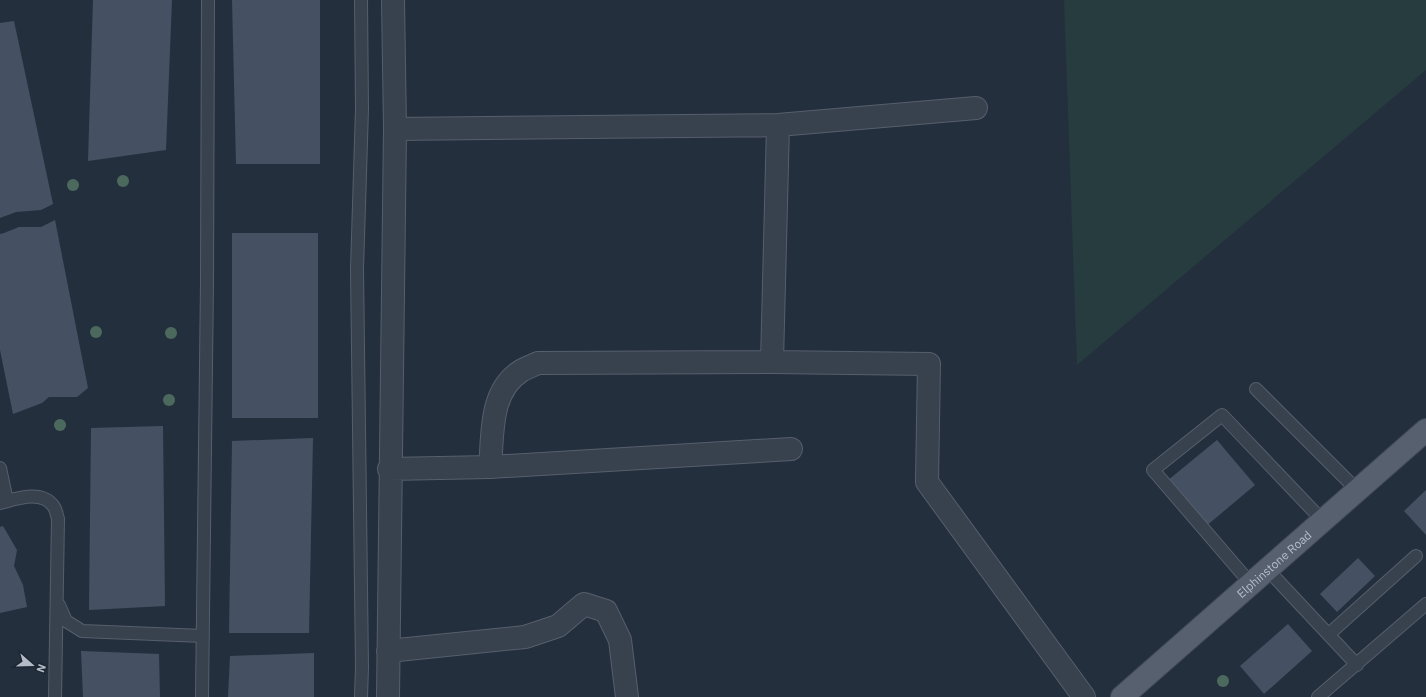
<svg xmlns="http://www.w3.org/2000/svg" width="1426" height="697" viewBox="0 0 1426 697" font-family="'IBM Plex Sans',sans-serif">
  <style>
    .green { fill: #263c3f }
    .building { fill: #455162 }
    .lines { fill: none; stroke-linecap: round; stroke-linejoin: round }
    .lane-casing { stroke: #565f6c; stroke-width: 14 }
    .street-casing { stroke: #565f6c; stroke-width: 24 }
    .primary-casing { stroke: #414a57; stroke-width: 24 }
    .lane { stroke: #38414e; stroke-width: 12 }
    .street { stroke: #38414e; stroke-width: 22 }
    .primary { stroke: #56606e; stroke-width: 22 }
    .tree { fill: #4b6a5d }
    .labels { text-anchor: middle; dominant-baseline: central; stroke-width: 3; stroke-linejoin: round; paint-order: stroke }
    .street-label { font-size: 12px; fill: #b4bcc9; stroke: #1d2633 }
  </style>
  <rect width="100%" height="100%" fill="#242f3e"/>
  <path class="green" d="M 1064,0 L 1426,0 L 1426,70 L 1077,365 Z"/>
  <path class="building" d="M 93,0 L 172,0 L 166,150 L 88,161 Z
    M 232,0 L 320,0 L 320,164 L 236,164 Z
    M 14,21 L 53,204 L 41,210 L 16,212 L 0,218 L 0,23 Z
    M 55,220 L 88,388 L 77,397 L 49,397 L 42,403 L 13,414 L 0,350 L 0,234 L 4,233 L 19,227 L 41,227 Z
    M 232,233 L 318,233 L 318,418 L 232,418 Z
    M 163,426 L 165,606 L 89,610 L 91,428 Z
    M 313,438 L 309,633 L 229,633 L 232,441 Z
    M 1217,440 L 1255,485 L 1205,527 L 1167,481 Z
    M 1426,490 L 1426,535 L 1404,511 Z
    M 3,526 L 17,550 L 14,566 L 23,585 L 27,607 L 0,613 L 0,527 Z
    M 1358,558 L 1375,576 L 1337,612 L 1320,594 Z
    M 1288,624 L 1312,651 L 1264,694 L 1240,666 Z
    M 81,651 L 159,654 L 160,697 L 83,697 Z
    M 314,653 L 314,697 L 228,697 L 230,656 Z"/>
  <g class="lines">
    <defs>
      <path id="lane" d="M 361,0 L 362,109 L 357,269 L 362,667 L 361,697
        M 1256,389 L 1357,490
        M 0,468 L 7,501
        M 0,503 C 16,499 42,489 54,507 C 56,510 57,515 58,519 L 55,697
        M 1267,569 L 1357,665
        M 1251,584 L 1153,470 L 1222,415 L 1323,521
        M 59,605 L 66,621 L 82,631 L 203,636
        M 1329,634 L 1416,556
        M 202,697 L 207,282 L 208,0
        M 1318,697 L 1426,604"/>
      <path id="street" d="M 395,129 L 778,125 L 976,108
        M 772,362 L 778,125
        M 490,467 C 493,435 489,391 521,371 C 526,368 532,366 538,363 L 772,362 L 929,364 L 927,482 L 1084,697
        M 389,469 L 490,467 L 791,449
        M 388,651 L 525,637 L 558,626 L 584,604 L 606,611 L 620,640 L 627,697
        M 388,697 L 395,129 L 393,0"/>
      <g id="primary">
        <path id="s1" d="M 1122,697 L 1426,430"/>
      </g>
    </defs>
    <use href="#lane" class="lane-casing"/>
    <use href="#street" class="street-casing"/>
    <use href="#primary" class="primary-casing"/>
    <use href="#lane" class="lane"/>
    <use href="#street" class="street"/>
    <use href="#primary" class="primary"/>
  </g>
  <g class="tree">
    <circle cx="123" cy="181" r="6"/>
    <circle cx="73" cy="185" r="6"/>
    <circle cx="96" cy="332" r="6"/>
    <circle cx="171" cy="333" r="6"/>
    <circle cx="169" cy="400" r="6"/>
    <circle cx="60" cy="425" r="6"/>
    <circle cx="1223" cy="681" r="6"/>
  </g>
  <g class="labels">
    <g class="street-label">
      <text stroke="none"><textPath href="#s1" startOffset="202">Elphinstone Road</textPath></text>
    </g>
  </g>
  <g transform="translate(32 665) rotate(110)" stroke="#1d2633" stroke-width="3" paint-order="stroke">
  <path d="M0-3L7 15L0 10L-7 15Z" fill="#b4bcc9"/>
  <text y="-6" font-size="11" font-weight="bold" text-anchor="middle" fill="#b4bcc9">N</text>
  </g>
</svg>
